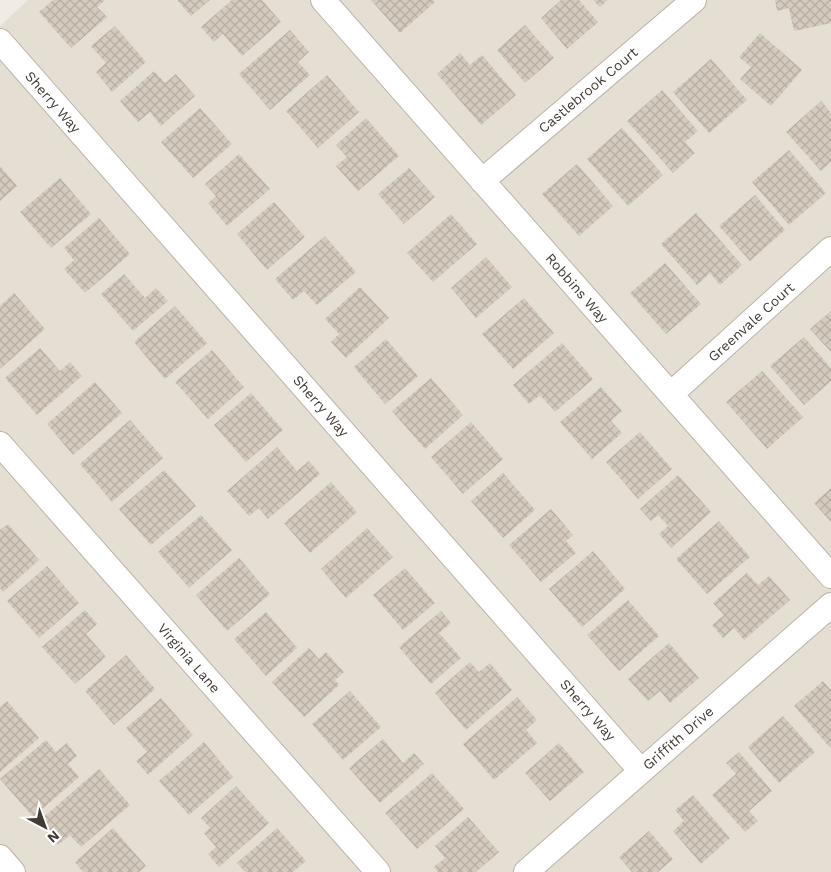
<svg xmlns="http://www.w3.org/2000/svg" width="831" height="872" viewBox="0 0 831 872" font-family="'Work Sans',sans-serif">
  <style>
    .residential { fill: #e4ded3 }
    .building { fill: url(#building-cross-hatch) }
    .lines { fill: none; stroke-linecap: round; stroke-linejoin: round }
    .street-casing { stroke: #bbb3a8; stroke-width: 26 }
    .street { stroke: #fff; stroke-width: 24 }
    .labels { text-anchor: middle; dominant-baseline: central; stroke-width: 4; stroke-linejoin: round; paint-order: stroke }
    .street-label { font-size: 14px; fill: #423c35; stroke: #fff }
  </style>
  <defs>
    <pattern id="building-cross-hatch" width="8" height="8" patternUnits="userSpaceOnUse" patternTransform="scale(1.25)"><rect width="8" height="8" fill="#d4cabe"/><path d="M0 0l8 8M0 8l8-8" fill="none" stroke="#b7aea4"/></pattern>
  </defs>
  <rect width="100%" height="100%" fill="#f0ece5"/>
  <path class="residential" d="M 28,0 L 831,0 L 831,872 L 0,872 L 0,26 Z"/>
  <path class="building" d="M 53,0 L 105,0 L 97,7 L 107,17 L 71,48 L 39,12 Z
    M 177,0 L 210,0 L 191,16 Z
    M 232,0 L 262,0 L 281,22 L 242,56 L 223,34 L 214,42 L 201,27 Z
    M 371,0 L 433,0 L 435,2 L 400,33 Z
    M 561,0 L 579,0 L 598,22 L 567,49 L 541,18 Z
    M 593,0 L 608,0 L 600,7 Z
    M 775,0 L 831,0 L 831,23 L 794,31 L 789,8 L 777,11 Z
    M 525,25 L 554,58 L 525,83 L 497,50 Z
    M 115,26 L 146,62 L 112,92 L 96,72 L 106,63 L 91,46 Z
    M 290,30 L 309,52 L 298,62 L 310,75 L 270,110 L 239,74 Z
    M 760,33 L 802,70 L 771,106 L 740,79 L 751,67 L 739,57 Z
    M 460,53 L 470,65 L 482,55 L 516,95 L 481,125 L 437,74 Z
    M 711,59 L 747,100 L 709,133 L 673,92 Z
    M 154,71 L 165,83 L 176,74 L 195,96 L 161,126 L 150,112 L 138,122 L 120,101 Z
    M 327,75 L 359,112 L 318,148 L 286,111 Z
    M 662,90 L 698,131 L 685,142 L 695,153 L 673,173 L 627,121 Z
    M 821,101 L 831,113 L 831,162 L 821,171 L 786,132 Z
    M 200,108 L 232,144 L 193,178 L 161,142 Z
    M 366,118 L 399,156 L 358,191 L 336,166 L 347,157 L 336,145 Z
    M 622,128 L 663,175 L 628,206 L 587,159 Z
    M 789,150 L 826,193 L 789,225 L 752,182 Z
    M 239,154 L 270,189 L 227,226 L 208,203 L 216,196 L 205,184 Z
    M 577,164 L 613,206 L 579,236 L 542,194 Z
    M 0,166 L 17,186 L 0,201 Z
    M 409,168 L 435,197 L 404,224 L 378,194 Z
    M 60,178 L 91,214 L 51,248 L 20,212 Z
    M 755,195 L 785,230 L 750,261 L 719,226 Z
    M 274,202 L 305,237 L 267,270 L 237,234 Z
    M 696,213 L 742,265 L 720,285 L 710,273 L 697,285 L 661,244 Z
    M 451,214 L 477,244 L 433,282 L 407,253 Z
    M 99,218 L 130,254 L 85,293 L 64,269 L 74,260 L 64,248 Z
    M 325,236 L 356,272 L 317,305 L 304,291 L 293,300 L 275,279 Z
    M 486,257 L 512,287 L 476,318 L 451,288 Z
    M 665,263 L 701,304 L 666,334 L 630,293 Z
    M 124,274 L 145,298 L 156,288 L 168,301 L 133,331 L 101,294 Z
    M 360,287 L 389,318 L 346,358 L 331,342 L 339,334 L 325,319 Z
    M 14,293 L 45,329 L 0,369 L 0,306 Z
    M 524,298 L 554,333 L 513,369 L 482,334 Z
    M 175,306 L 207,343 L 165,379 L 134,342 Z
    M 831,311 L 831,352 L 810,329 Z
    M 804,337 L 831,368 L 831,381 L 804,405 L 770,366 Z
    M 386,339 L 418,376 L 385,404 L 354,367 Z
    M 562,343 L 593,379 L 555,412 L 540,395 L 529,404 L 513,385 Z
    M 40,348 L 60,371 L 70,362 L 82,376 L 37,415 L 5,378 Z
    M 212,350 L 244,387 L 208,419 L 175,382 Z
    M 762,371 L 803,417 L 767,449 L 726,402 Z
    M 431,378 L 463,415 L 425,449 L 392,411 Z
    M 95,382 L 122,413 L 73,455 L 47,424 Z
    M 601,387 L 622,411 L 611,421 L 622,433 L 592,459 L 560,422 Z
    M 251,393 L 283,430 L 246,462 L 214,425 Z
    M 130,420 L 163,458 L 112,502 L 80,464 Z
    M 471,422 L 503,459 L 463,494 L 431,457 Z
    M 640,432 L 672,469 L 638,499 L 606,462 Z
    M 277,447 L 297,471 L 309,461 L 320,474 L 268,519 L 259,508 L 249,516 L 227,491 Z
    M 164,470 L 196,506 L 151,545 L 119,509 Z
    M 503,473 L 535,510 L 503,538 L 471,501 Z
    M 678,475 L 711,512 L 671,548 L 659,534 L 668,526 L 658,515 L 651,521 L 640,509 Z
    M 331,482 L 357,512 L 310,553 L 284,523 Z
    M 831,488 L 831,522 L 814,503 Z
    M 551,509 L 573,535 L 566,541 L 576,553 L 541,582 L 509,545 Z
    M 201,515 L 232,550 L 189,588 L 158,552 Z
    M 719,521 L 750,557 L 707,594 L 676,559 Z
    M 8,524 L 39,560 L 3,592 L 0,588 L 0,530 Z
    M 367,528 L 393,557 L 346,598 L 321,569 Z
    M 593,551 L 625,589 L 582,627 L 549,589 Z
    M 239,558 L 270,594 L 227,631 L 196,595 Z
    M 47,566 L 79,603 L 39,638 L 7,601 Z
    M 405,568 L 435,603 L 403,630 L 373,595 Z
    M 747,573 L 758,585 L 769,576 L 790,600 L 744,640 L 734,628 L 723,638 L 712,625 L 724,615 L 713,603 Z
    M 628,600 L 659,636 L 619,671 L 587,635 Z
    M 85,610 L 97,624 L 86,634 L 106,657 L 75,684 L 42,647 Z
    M 441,611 L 451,623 L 439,633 L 461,658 L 431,684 L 399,647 Z
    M 266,612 L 297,648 L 266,676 L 234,639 Z
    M 669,643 L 699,678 L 670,703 L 660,691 L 648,701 L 628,679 Z
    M 309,648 L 319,659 L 326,652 L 344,672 L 335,680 L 339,685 L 304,717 L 272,682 Z
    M 126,655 L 155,689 L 114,725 L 85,691 Z
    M 470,662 L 479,672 L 490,663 L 512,690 L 466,730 L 435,693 Z
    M 823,681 L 831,690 L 831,749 L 794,706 Z
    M 350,691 L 381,727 L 343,760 L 312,724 Z
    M 517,697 L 537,720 L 526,730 L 537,743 L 494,780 L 463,744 Z
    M 161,698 L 193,735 L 148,775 L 136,761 L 147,752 L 126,728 Z
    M 7,701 L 39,738 L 0,772 L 0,707 Z
    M 783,716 L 815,752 L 779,783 L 748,747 Z
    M 383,739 L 403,763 L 414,753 L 424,764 L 380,803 L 349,768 Z
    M 46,740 L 56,752 L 67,743 L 77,756 L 68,764 L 79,777 L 33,817 L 0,779 Z
    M 204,742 L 233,777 L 189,815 L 159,781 Z
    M 559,743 L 584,772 L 550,801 L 525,773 Z
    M 739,752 L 772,791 L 749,811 L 758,821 L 745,832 L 712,795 L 736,774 L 726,763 Z
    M 99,769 L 130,805 L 81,847 L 70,835 L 58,845 L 38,822 Z
    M 432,773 L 464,809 L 417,849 L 385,813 Z
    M 236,786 L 269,823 L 219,867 L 208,854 L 216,847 L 204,833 L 210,828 L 201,818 Z
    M 693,795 L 730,838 L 701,864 L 673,831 L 684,821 L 675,810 Z
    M 468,817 L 499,852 L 476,872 L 438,872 L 434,867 L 445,858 L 435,846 Z
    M 113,828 L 146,866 L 139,872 L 83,872 L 75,862 Z
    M 277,828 L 306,861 L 293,872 L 245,872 L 237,863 Z
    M 649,831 L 673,859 L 658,872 L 632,872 L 619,857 Z"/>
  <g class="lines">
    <defs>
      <path id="street" d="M 323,0 L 831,576
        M 0,41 L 641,771
        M 482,181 L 694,0
        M 671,394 L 831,249
        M 0,444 L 378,872
        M 0,857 L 13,872
        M 526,872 L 831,605"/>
    </defs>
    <use href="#street" class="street-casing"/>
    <use href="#street" class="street"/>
  </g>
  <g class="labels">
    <g class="street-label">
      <text transform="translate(588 90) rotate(-40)">Castlebrook Court</text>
      <text transform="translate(53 102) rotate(49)">Sherry Way</text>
      <text transform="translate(577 288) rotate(49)">Robbins Way</text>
      <text transform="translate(751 322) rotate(-42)">Greenvale Court</text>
      <text transform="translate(321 406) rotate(49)">Sherry Way</text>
      <text transform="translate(189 658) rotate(49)">Virginia Lane</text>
      <text transform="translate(588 710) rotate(49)">Sherry Way</text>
      <text transform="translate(678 738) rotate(-41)">Griffith Drive</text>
    </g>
  </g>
  <g transform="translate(45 827) rotate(139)" stroke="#ffffff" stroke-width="4" paint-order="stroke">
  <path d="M0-4L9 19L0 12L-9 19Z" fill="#423c35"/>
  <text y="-8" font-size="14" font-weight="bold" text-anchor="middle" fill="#423c35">N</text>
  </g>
</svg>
